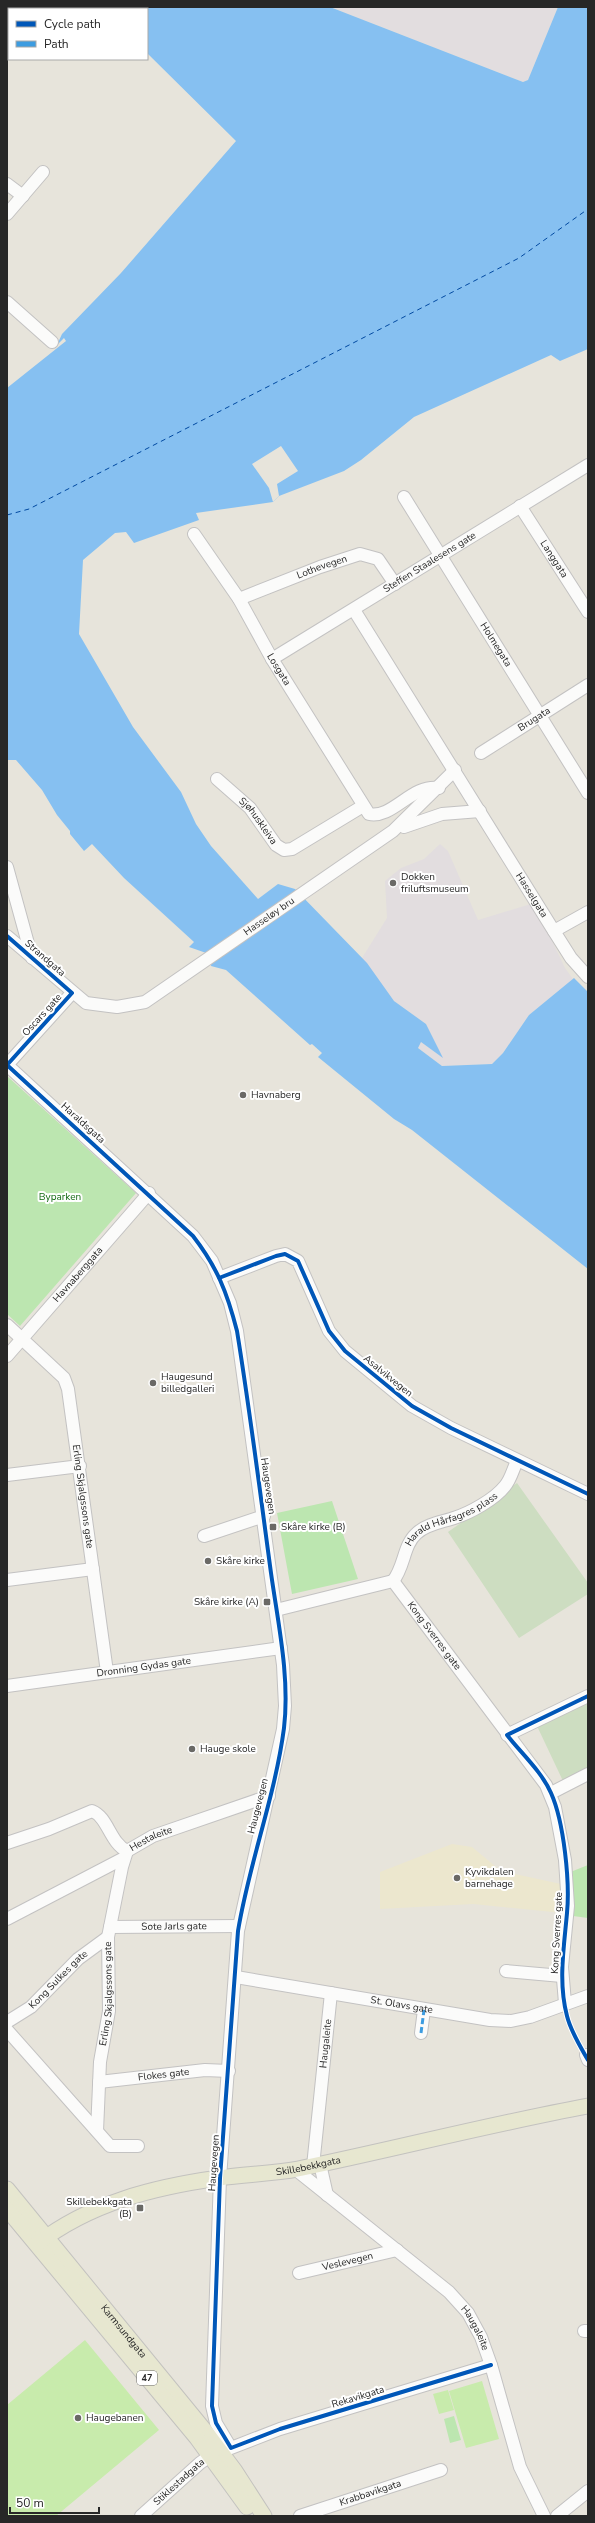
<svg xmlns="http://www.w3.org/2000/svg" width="595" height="2523" viewBox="0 0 595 2523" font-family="'Nunito Sans',sans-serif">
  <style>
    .industrial { fill: #e2dddf }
    .education { fill: #ece7ce }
    .green { fill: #bce6b0 }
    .cemetery { fill: #cdddc1 }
    .pitch { fill: #c8ebac }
    .water { fill: #86c0f1 }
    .pier { fill: #e7e4db }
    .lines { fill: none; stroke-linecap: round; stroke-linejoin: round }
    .ferry { stroke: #0149a1; stroke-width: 1; stroke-dasharray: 5 4; stroke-linecap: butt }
    .minor-casing { stroke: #c3c2c2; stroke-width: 14 }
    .major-casing { stroke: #c3c2bf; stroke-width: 17 }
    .minor { stroke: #fbfbfa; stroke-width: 12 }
    .major { stroke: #e7e7d0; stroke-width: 15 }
    .quiet { stroke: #3d9ce0; stroke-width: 3; stroke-dasharray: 6 3; stroke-linecap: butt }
    .cycleway-casing { stroke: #fff; stroke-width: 6 }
    .cycleway { stroke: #0057b8; stroke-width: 4 }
    .poi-dot { fill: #6a6966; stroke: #fff; stroke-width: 1.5 }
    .labels { text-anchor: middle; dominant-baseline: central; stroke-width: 4; stroke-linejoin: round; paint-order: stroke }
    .shield { fill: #fff; stroke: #686868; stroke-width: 1 }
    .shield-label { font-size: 9px; font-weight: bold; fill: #272727 }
    .street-label { font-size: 10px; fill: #272727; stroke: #fff }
    .poi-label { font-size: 10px; fill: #272727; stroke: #fff; text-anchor: start }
    .park-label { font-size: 10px; fill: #126912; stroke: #fff }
  </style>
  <rect width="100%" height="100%" fill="#e7e4db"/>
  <path class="industrial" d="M 330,7 L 558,7 L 528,80 L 523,82 Z
    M 440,844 L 448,851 L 478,920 L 534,903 L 565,968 L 573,979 L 529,1015 L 503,1053 L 492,1064 L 442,1066 L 418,1048 L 421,1042 L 442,1057 L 426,1024 L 394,1001 L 362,958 L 387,918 L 385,881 L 401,868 L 424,859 Z"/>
  <path class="education" d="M 452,1844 L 472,1847 L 501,1871 L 561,1884 L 563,1913 L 473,1904 L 380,1909 L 380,1872 Z"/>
  <path class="green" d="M 7,1076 L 136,1193 L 20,1326 L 7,1314 Z
    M 332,1501 L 358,1579 L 292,1594 L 277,1513 Z
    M 588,1865 L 588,1918 L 573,1916 L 573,1892 L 568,1873 Z
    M 454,2416 L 461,2440 L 450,2443 L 444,2419 Z"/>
  <path class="cemetery" d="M 517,1483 L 588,1583 L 588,1594 L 519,1638 L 448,1532 Z
    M 588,1701 L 588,1768 L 563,1781 L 537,1726 Z"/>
  <path class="pitch" d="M 85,2340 L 159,2430 L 56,2516 L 7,2516 L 7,2405 Z
    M 482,2381 L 499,2439 L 466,2448 L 449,2391 Z
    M 448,2390 L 454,2410 L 439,2414 L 433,2394 Z"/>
  <path class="water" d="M 103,7 L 330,7 L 523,82 L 528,80 L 558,7 L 588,7 L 588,349 L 560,361 L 551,355 L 414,417 L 361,460 L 344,471 L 279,496 L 273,502 L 196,513 L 199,520 L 134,543 L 126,532 L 115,533 L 83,560 L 79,634 L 133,727 L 181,792 L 196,824 L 211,846 L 258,899 L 278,884 L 295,889 L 367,963 L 394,1001 L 426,1024 L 443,1058 L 421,1042 L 418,1048 L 442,1066 L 492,1064 L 503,1053 L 529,1015 L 574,978 L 588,992 L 588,1269 L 412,1130 L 394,1119 L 318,1057 L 322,1053 L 312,1044 L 310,1045 L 226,970 L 211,966 L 212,955 L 189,947 L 194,942 L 124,878 L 92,844 L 84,851 L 70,834 L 70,831 L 57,815 L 42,790 L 16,760 L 7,760 L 7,388 L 66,341 L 64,338 L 57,345 L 62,334 L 121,273 L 236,141 L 147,53 L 147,9 L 104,9 Z"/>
  <path class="pier" d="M 281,446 L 298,471 L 277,484 L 279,496 L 273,502 L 269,488 L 252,464 Z"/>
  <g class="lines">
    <path class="ferry" d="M 7,515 L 29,509 L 519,258 L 588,209"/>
    <defs>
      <g id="minor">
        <path d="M 7,184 L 23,196"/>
        <path d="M 7,214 L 43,172"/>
        <path d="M 7,302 L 52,342"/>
        <path id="s1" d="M 404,497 L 588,793"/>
        <path id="s2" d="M 520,506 L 588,612"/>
        <path id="s3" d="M 194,534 L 239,599 L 272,659 L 369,814 C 393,819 411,784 439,788"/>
        <path id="s4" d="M 239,599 L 320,567 L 360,554 L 378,559 L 395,584"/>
        <path id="s5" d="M 354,610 L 552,928 L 571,958 L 588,977"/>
        <path id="s6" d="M 272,659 L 588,465"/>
        <path id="s7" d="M 481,753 L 588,685"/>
        <path id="s8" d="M 217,779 L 250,808 L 276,845 L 284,850 L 292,849 L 363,806"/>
        <path d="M 404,827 L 442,814 L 480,811"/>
        <path d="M 7,867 L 32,958"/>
        <path d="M 554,931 L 588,912"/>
        <path id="s9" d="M 7,936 L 86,1003 L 117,1007 L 145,1002 L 393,831 L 455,770"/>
        <path d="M 7,1065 L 193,1236 L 212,1261 L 230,1303 L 237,1331 L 283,1665 L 285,1706 L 283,1729 L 238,1931 L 220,2178 L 212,2406 L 216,2423 L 231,2448 L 280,2429 L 491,2365"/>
        <path d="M 7,1065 L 72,993"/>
        <path d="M 219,1278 L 276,1256 L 285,1254 L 298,1261 L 329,1331 L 345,1351 L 412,1406 L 451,1428 L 588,1494"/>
        <path id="s10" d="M 7,1325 L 64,1378 L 68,1389 L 107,1672"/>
        <path id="s11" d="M 7,1356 L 149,1193"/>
        <path d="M 7,1475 L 80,1466"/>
        <path d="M 204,1536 L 264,1516"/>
        <path d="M 7,1580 L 93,1569"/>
        <path id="s12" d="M 393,1581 C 405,1566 403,1545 417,1533 C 427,1524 442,1522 454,1518 C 470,1513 495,1499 505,1486 C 511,1479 513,1469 517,1461"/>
        <path id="s13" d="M 276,1610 L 393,1581 L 546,1785 L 555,1807 L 565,1860 L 568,1906 L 562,1967 L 565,2003"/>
        <path id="s14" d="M 7,1686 L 281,1648"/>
        <path d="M 507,1735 L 588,1696"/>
        <path d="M 551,1793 L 588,1774"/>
        <path id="s15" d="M 7,1843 L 49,1829 L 92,1811 C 108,1817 110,1843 127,1851 L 153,1836 L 269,1796"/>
        <path d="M 7,1919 L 124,1858"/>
        <path id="s16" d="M 110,1927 L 239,1926"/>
        <path d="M 506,1971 L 562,1976"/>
        <path id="s17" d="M 236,1977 L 490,2020 L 511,2021 L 530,2017 L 588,1996"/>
        <path id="s18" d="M 7,2022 L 31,2007 L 78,1959 L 108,1937"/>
        <path d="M 7,2030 L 110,2146 L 138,2146"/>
        <path d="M 421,2033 L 424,2010"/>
        <path d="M 586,2055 L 588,2060"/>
        <path id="s19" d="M 99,2082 L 205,2070 L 229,2071"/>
        <path id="s20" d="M 97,2131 L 100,2062 L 109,2011 L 108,1937 L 122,1867 L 127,1851"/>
        <path d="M 320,2164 L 327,2195"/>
        <path id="s21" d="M 313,2166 L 331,1993"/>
        <path id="s22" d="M 295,2169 L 449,2292 L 468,2313 L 481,2337 L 491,2365 L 520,2467 L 544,2516"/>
        <path id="s23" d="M 299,2273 L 397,2250"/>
        <path d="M 584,2331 L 588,2331"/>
        <path id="s24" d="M 141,2516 L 200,2463 L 217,2451"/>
        <path id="s25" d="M 300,2516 L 441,2470"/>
        <path d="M 557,2516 L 588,2491"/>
      </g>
      <g id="major">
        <path id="s26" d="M 7,2189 L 205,2431 L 235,2471 L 264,2516"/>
        <path d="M 7,2209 L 197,2438 L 247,2507"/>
        <path id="s27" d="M 37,2244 C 90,2203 154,2187 219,2178 C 245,2174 272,2174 298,2169 C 395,2149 491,2124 588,2106"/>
      </g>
    </defs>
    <use href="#minor" class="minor-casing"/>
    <use href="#major" class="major-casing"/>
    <use href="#minor" class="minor"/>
    <use href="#major" class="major"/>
    <path class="quiet" d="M 421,2033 L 424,2010"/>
    <defs>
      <path id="cycleway" d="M 7,936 L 72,993 L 7,1065 L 193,1236 C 217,1267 227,1292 237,1331 C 250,1411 260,1492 271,1573 C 278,1623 290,1677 284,1728 C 275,1797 249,1863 238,1931 L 220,2178 L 212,2406 L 216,2423 L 231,2448 L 280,2429 L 491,2365
        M 219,1278 L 276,1256 L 285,1254 L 298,1261 L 329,1331 L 345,1351 L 412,1406 L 451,1428 L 588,1494
        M 588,1696 L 507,1735 C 521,1753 542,1772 551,1793 C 564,1822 570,1882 567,1913 C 564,1947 558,1982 567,2016 C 571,2032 580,2046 588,2060"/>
    </defs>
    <use href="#cycleway" class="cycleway-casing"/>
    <use href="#cycleway" class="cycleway"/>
  </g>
  <g class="poi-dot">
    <circle cx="393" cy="883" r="4"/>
    <circle cx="243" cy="1095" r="4"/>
    <circle cx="153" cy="1383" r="4"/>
    <rect x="269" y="1523" width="8" height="8" rx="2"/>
    <circle cx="208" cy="1561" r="4"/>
    <rect x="263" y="1598" width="8" height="8" rx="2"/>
    <circle cx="192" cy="1749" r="4"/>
    <circle cx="457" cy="1878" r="4"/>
    <rect x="136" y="2204" width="8" height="8" rx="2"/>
    <circle cx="78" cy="2418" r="4"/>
  </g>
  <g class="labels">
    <rect class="shield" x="137" y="2371" width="20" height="14" rx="3"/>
    <g class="shield-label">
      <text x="147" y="2378">47</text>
    </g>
    <g class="street-label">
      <text stroke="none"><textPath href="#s2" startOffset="63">Langgata</textPath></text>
      <text stroke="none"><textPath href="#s6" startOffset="185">Steffen Staalesens gate</textPath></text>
      <text stroke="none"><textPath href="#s4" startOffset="89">Lothevegen</textPath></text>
      <text stroke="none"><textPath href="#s1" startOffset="174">Holmegata</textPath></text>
      <text stroke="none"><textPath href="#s3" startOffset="160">Losgata</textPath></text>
      <text stroke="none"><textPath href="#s7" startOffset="63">Brugata</textPath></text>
      <text stroke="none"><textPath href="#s8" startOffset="59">Sjøhuskleiva</textPath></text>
      <text stroke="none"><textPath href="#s5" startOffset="336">Hasselgata</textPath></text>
      <text stroke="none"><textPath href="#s9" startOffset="314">Hasseløy bru</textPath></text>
      <text transform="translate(45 958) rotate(41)">Strandgata</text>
      <text transform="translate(42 1015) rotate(-48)">Oscars gate</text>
      <text transform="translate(83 1123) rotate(42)">Haraldsgata</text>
      <text stroke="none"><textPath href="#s11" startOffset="108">Havnaberggata</textPath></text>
      <text transform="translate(388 1376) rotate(39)">Asalvikvegen</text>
      <text transform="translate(268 1486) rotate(82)">Haugevegen</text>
      <text stroke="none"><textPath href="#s10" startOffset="198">Erling Skjalgssons gate</textPath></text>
      <text stroke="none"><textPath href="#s12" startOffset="91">Harald Hårfagres plass</textPath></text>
      <text stroke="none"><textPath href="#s13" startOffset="189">Kong Sverres gate</textPath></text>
      <text stroke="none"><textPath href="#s14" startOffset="138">Dronning Gydas gate</textPath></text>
      <text transform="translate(258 1806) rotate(-76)">Haugevegen</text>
      <text stroke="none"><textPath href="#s15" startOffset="172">Hestaleite</textPath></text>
      <text stroke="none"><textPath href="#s16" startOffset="64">Sote Jarls gate</textPath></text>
      <text transform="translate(557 1933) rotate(-87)">Kong Sverres gate</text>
      <text stroke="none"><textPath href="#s18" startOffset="67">Kong Sulkes gate</textPath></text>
      <text stroke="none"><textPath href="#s20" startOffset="138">Erling Skjalgssons gate</textPath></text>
      <text stroke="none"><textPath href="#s17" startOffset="168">St. Olavs gate</textPath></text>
      <text stroke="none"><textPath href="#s21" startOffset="123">Haugaleite</textPath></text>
      <text stroke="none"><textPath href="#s19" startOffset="65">Flokes gate</textPath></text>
      <text transform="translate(214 2163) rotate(-86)">Haugevegen</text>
      <text stroke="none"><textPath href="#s27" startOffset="286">Skillebekkgata</textPath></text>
      <text stroke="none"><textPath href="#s23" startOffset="50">Veslevegen</textPath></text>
      <text stroke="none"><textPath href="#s22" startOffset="242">Haugaleite</textPath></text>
      <text stroke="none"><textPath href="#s26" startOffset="184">Karmsundgata</textPath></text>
      <text transform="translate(358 2397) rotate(-17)">Rekavikgata</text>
      <text stroke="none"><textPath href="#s24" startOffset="51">Stiklestadgata</textPath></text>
      <text stroke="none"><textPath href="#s25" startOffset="74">Krabbavikgata</textPath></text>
    </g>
    <g class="poi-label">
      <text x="401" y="877">Dokken<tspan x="401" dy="12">friluftsmuseum</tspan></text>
      <text x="251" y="1095">Havnaberg</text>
      <text x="161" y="1377">Haugesund<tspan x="161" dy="12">billedgalleri</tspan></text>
      <text x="281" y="1527">Skåre kirke (B)</text>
      <text x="216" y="1561">Skåre kirke</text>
      <text x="259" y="1602" text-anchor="end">Skåre kirke (A)</text>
      <text x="200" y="1749">Hauge skole</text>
      <text x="465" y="1872">Kyvikdalen<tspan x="465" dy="12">barnehage</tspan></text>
      <text x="132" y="2202" text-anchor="end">Skillebekkgata<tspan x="132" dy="12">(B)</tspan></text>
      <text x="86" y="2418">Haugebanen</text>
    </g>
    <g class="park-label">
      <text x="60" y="1197">Byparken</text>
    </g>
  </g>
  <rect width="595" height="2523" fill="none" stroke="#272727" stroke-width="16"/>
  <rect x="8" y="8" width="140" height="52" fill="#ffffff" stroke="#a9a9a9"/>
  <rect x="16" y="21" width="20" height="6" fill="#0057b8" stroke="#a9a9a9"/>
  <text x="44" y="28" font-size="12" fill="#272727">Cycle path</text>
  <rect x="16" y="41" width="20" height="6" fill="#3d9ce0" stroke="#a9a9a9"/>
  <text x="44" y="48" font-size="12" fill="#272727">Path</text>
  <path d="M10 2507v6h89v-6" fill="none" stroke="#272727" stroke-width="2"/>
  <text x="16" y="2507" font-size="12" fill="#272727" stroke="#ffffff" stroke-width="3" paint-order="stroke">50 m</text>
</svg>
